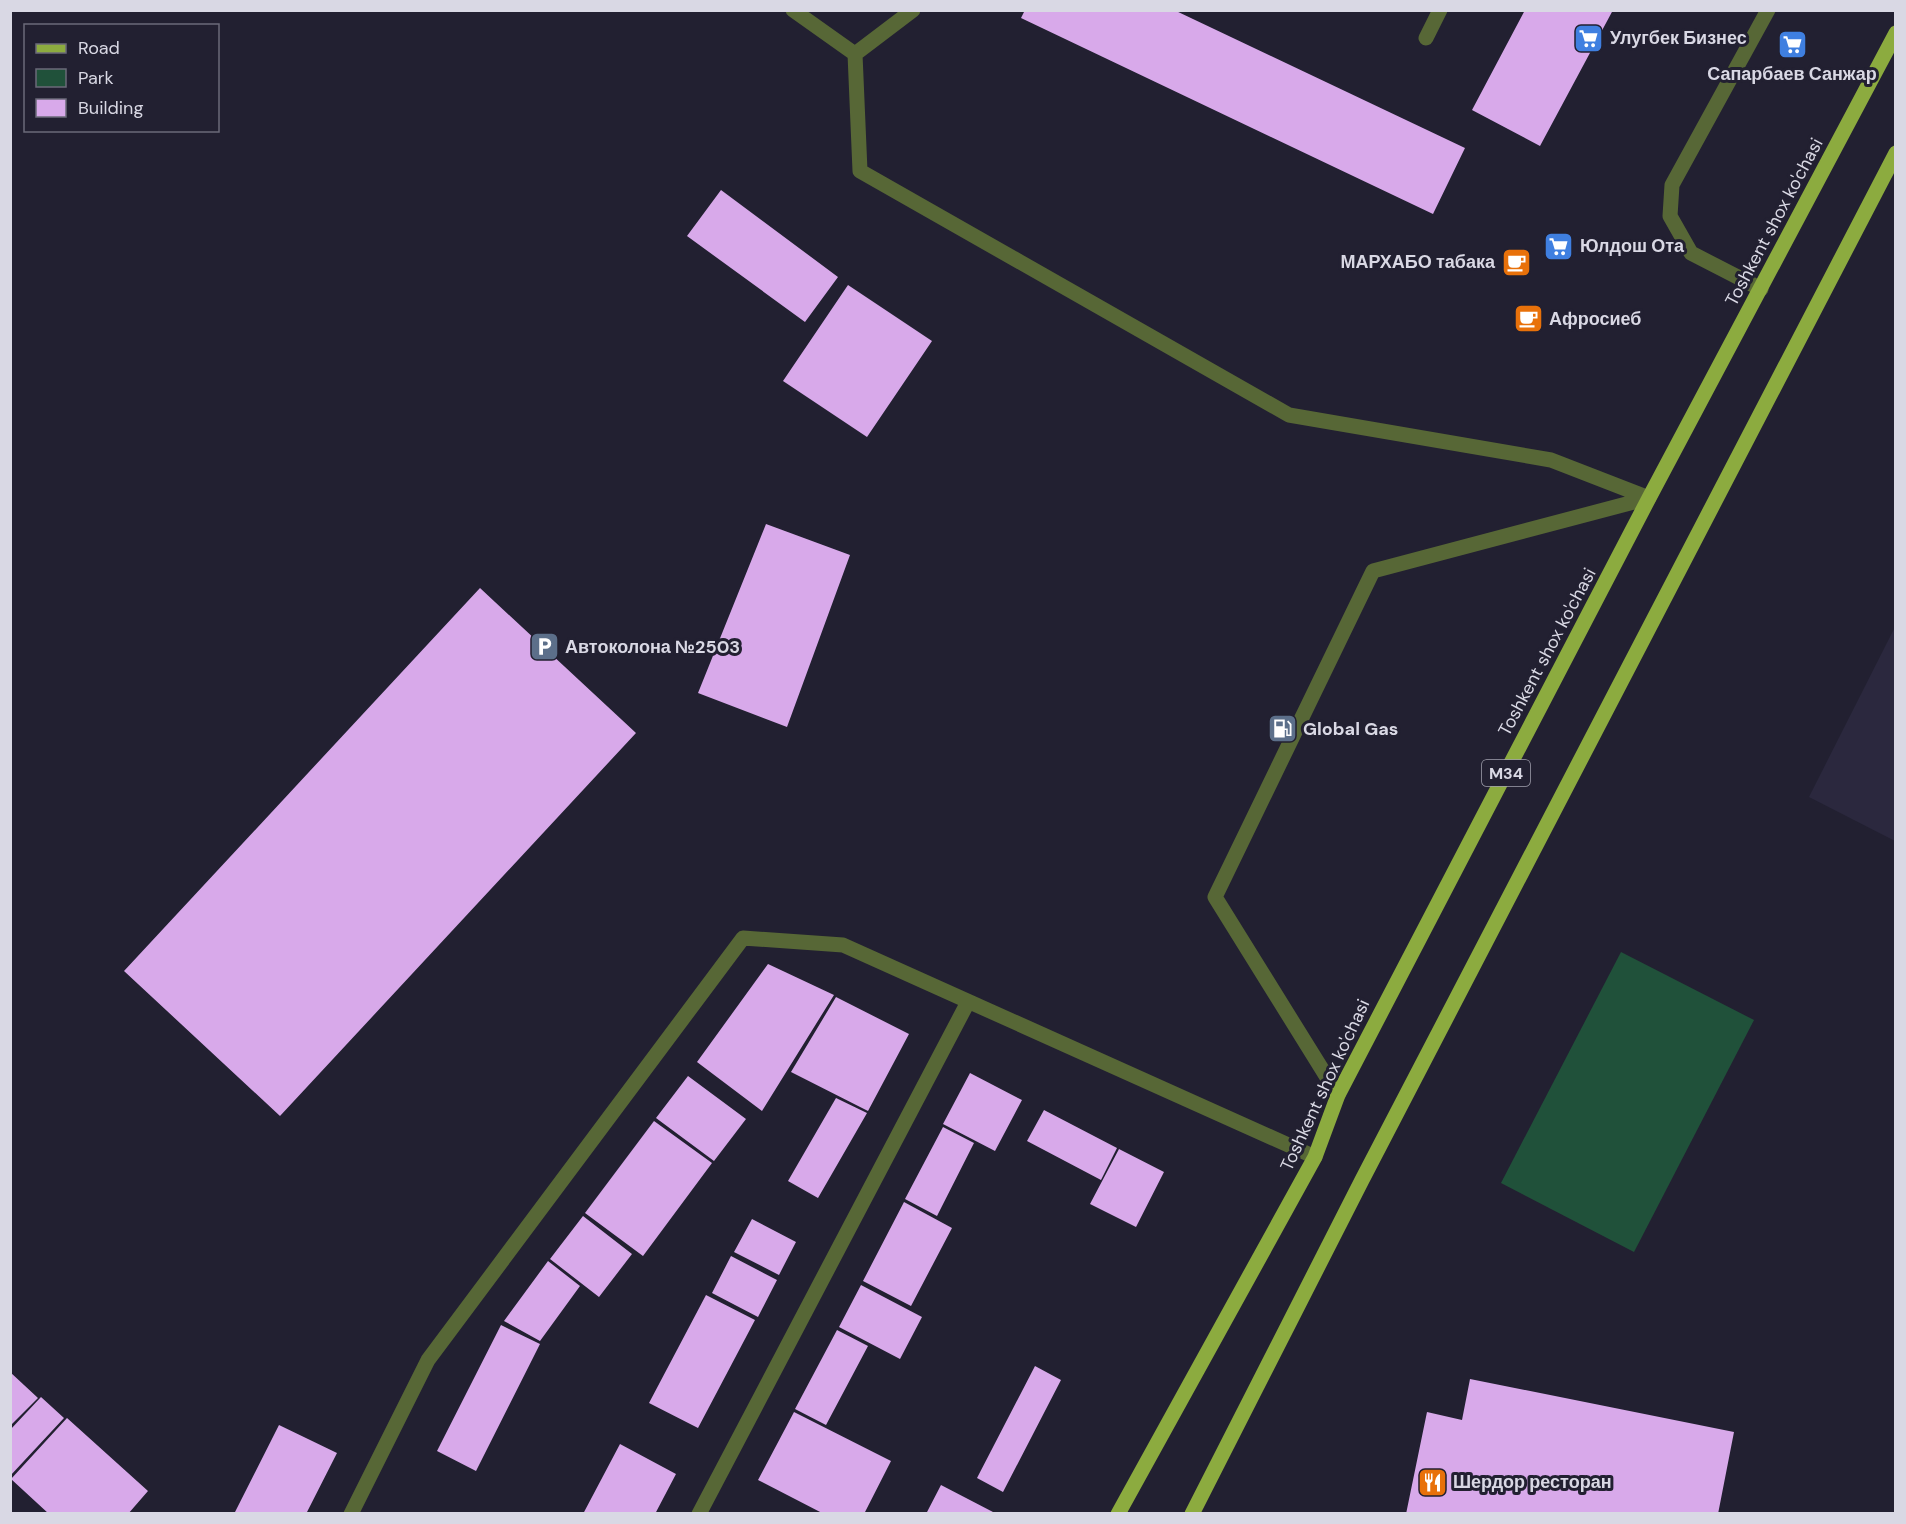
<svg xmlns="http://www.w3.org/2000/svg" width="1906" height="1524" viewBox="0 0 1906 1524" font-family="'DM Sans',sans-serif">
  <style>
    .built { fill: #2b283e }
    .green { fill: #20513a }
    .building { fill: #d8a9ea }
    .lines { fill: none; stroke-linecap: round; stroke-linejoin: round }
    .service { stroke: #576736; stroke-width: 15 }
    .minor { stroke: #576736; stroke-width: 15 }
    .primary { stroke: #8cab3f; stroke-width: 15 }
    .labels { text-anchor: middle; dominant-baseline: central; stroke-width: 6; stroke-linejoin: round; paint-order: stroke }
    .shield { fill: #222031; stroke: #a2a1ae; stroke-width: 1.5 }
    .shield-label { font-size: 16px; font-weight: bold; fill: #d9d8e4 }
    .poi-label { font-size: 18px; font-weight: bold; fill: #d9d8e4; stroke: #222031; text-anchor: start }
    .street-label { font-size: 18px; fill: #d9d8e4; stroke: #222031 }
  </style>
  <rect width="100%" height="100%" fill="#222031"/>
  <path class="built" d="M 1895,627 L 1895,841 L 1809,797 Z"/>
  <path class="green" d="M 1621,952 L 1754,1020 L 1634,1252 L 1501,1183 Z"/>
  <path class="building" d="M 1025,10 L 1174,10 L 1465,148 L 1433,214 L 1021,18 Z
    M 1525,10 L 1613,10 L 1540,146 L 1472,110 Z
    M 721,190 L 838,277 L 805,322 L 687,236 Z
    M 848,285 L 932,341 L 867,437 L 783,381 Z
    M 766,524 L 850,555 L 787,727 L 698,693 Z
    M 480,588 L 636,733 L 280,1116 L 124,971 Z
    M 768,964 L 834,995 L 762,1111 L 697,1062 Z
    M 836,997 L 909,1034 L 868,1111 L 791,1072 Z
    M 970,1073 L 1022,1100 L 995,1151 L 943,1124 Z
    M 688,1076 L 746,1119 L 714,1161 L 656,1118 Z
    M 836,1098 L 867,1113 L 818,1198 L 788,1181 Z
    M 1044,1110 L 1117,1148 L 1101,1180 L 1027,1141 Z
    M 654,1121 L 712,1163 L 643,1256 L 585,1213 Z
    M 943,1127 L 974,1143 L 937,1216 L 905,1199 Z
    M 1119,1149 L 1164,1172 L 1136,1227 L 1090,1204 Z
    M 904,1202 L 952,1228 L 911,1306 L 863,1281 Z
    M 583,1216 L 632,1254 L 599,1297 L 550,1259 Z
    M 752,1219 L 796,1242 L 779,1275 L 734,1252 Z
    M 731,1256 L 777,1280 L 758,1317 L 712,1293 Z
    M 548,1261 L 580,1286 L 540,1341 L 504,1321 Z
    M 861,1285 L 922,1317 L 900,1359 L 839,1327 Z
    M 706,1295 L 755,1320 L 698,1428 L 649,1403 Z
    M 501,1325 L 540,1344 L 476,1471 L 437,1451 Z
    M 837,1330 L 868,1346 L 826,1425 L 795,1409 Z
    M 1035,1366 L 1061,1380 L 1003,1492 L 977,1478 Z
    M 10,1372 L 38,1398 L 10,1426 Z
    M 1470,1379 L 1734,1432 L 1718,1514 L 1406,1514 L 1427,1412 L 1462,1420 Z
    M 41,1397 L 64,1418 L 10,1476 L 10,1430 Z
    M 794,1412 L 891,1461 L 864,1514 L 824,1514 L 758,1480 Z
    M 67,1418 L 148,1491 L 128,1514 L 49,1514 L 11,1479 Z
    M 279,1425 L 337,1453 L 306,1514 L 234,1514 Z
    M 620,1444 L 676,1474 L 655,1514 L 583,1514 Z
    M 941,1485 L 993,1512 L 992,1514 L 926,1514 Z"/>
  <g class="lines">
    <path class="service" d="M 793,10 L 855,54 L 860,171 L 1289,415 L 1551,460 L 1649,498 L 1373,571 L 1215,897 L 1338,1095
      M 1426,38 L 1440,10
      M 855,54 L 913,10
      M 1761,289 L 1691,253 L 1670,216 L 1672,185 L 1768,10"/>
    <path class="minor" d="M 351,1514 L 428,1360 L 743,938 L 843,945 L 1315,1157
      M 699,1514 L 968,1002"/>
    <path class="primary" d="M 1118,1514 L 1315,1157 L 1338,1095 L 1649,498 L 1896,33
      M 1192,1514 L 1362,1180 L 1896,153"/>
  </g>
  <defs>
    <symbol id="supermarket-square" viewBox="-11 -11 22 22"><rect x="-9" y="-9" width="18" height="18" rx="4" fill="#3f7fe0" stroke="#222031"/><path d="M-6-5.5h2.5l.6 2H6L4.5 2H-2.5L-4.4-4H-6ZM-1.5 3.2a1.3 1.3 0 1 0 .1 0ZM3 3.2a1.3 1.3 0 1 0 .1 0Z" fill="#fff"/></symbol>
    <symbol id="cafe-square" viewBox="-11 -11 22 22"><rect x="-9" y="-9" width="18" height="18" rx="4" fill="#e8710a" stroke="#222031"/><path d="M-5.5-4.5H6V0H3Q3 3.5 0 3.5H-2.5Q-5.5 3.5-5.5 0ZM3-3.2v2h1.7v-2ZM-6 4.5H4V6H-6Z" fill="#fff"/></symbol>
    <symbol id="parking-square" viewBox="-11 -11 22 22"><rect x="-9" y="-9" width="18" height="18" rx="4" fill="#5c6f8a" stroke="#222031"/><path d="M-3.5-5.5H1a3.5 3.5 0 0 1 0 7H-1V5.5H-3.5ZM-1-3.4V-.6H.8a1.4 1.4 0 0 0 0-2.8Z" fill="#fff"/></symbol>
    <symbol id="fuel-square" viewBox="-11 -11 22 22"><rect x="-9" y="-9" width="18" height="18" rx="4" fill="#5c6f8a" stroke="#222031"/><path d="M-5.5-6h7V0h2V4h1.3V-2.5L3-4.5l.8-.8L6-3V5H2.5V1h-1V6h-7ZM-4.2-4.7v3.2H.2V-4.7Z" fill="#fff"/></symbol>
    <symbol id="restaurant-square" viewBox="-11 -11 22 22"><rect x="-9" y="-9" width="18" height="18" rx="4" fill="#e8710a" stroke="#222031"/><path d="M-5-6h1v4h1v-4h1v4h1v-4h1v5L-1.5 .5V6h-2V.5L-5-1ZM5-6V6H3V1.5H1.5Q1.5-4 5-6Z" fill="#fff"/></symbol>
  </defs>
  <g fill-rule="evenodd">
    <use href="#supermarket-square" x="1572" y="22" width="33" height="33"/>
    <use href="#supermarket-square" x="1776" y="28" width="33" height="33"/>
    <use href="#supermarket-square" x="1542" y="230" width="33" height="33"/>
    <use href="#cafe-square" x="1500" y="246" width="33" height="33"/>
    <use href="#cafe-square" x="1512" y="302" width="33" height="33"/>
    <use href="#parking-square" x="528" y="630" width="33" height="33"/>
    <use href="#fuel-square" x="1266" y="712" width="33" height="33"/>
    <use href="#restaurant-square" x="1416" y="1466" width="33" height="33"/>
  </g>
  <g class="labels">
    <rect class="shield" x="1482" y="760" width="48" height="26" rx="4.5"/>
    <g class="shield-label">
      <text x="1506" y="773">M34</text>
    </g>
    <g class="poi-label">
      <text x="1610" y="38">Улугбек Бизнес</text>
      <text x="1792" y="74" text-anchor="middle">Сапарбаев Санжар</text>
      <text x="1580" y="246">Юлдош Ота</text>
      <text x="1495" y="262" text-anchor="end">МАРХАБО табака</text>
      <text x="1549" y="319">Афросиеб</text>
      <text x="565" y="647">Автоколона №2503</text>
      <text x="1303" y="729">Global Gas</text>
      <text x="1453" y="1482">Шердор ресторан</text>
    </g>
    <g class="street-label">
      <text transform="translate(1774 222) rotate(-62)">Toshkent shox ko'chasi</text>
      <text transform="translate(1547 652) rotate(-62)">Toshkent shox ko'chasi</text>
      <text transform="translate(1325 1085) rotate(-65)">Toshkent shox ko'chasi</text>
    </g>
  </g>
  <rect width="1906" height="1524" fill="none" stroke="#d9d8e4" stroke-width="24"/>
  <rect x="24" y="24" width="195" height="108" fill="#222031" stroke="#6b6a79" stroke-width="1.5"/>
  <rect x="36" y="44" width="30" height="9" fill="#8cab3f" stroke="#6b6a79" stroke-width="1.5"/>
  <text x="78" y="54" font-size="18" fill="#d9d8e4">Road</text>
  <rect x="36" y="69" width="30" height="18" fill="#20513a" stroke="#6b6a79" stroke-width="1.5"/>
  <text x="78" y="84" font-size="18" fill="#d9d8e4">Park</text>
  <rect x="36" y="99" width="30" height="18" fill="#d8a9ea" stroke="#6b6a79" stroke-width="1.5"/>
  <text x="78" y="114" font-size="18" fill="#d9d8e4">Building</text>
</svg>
